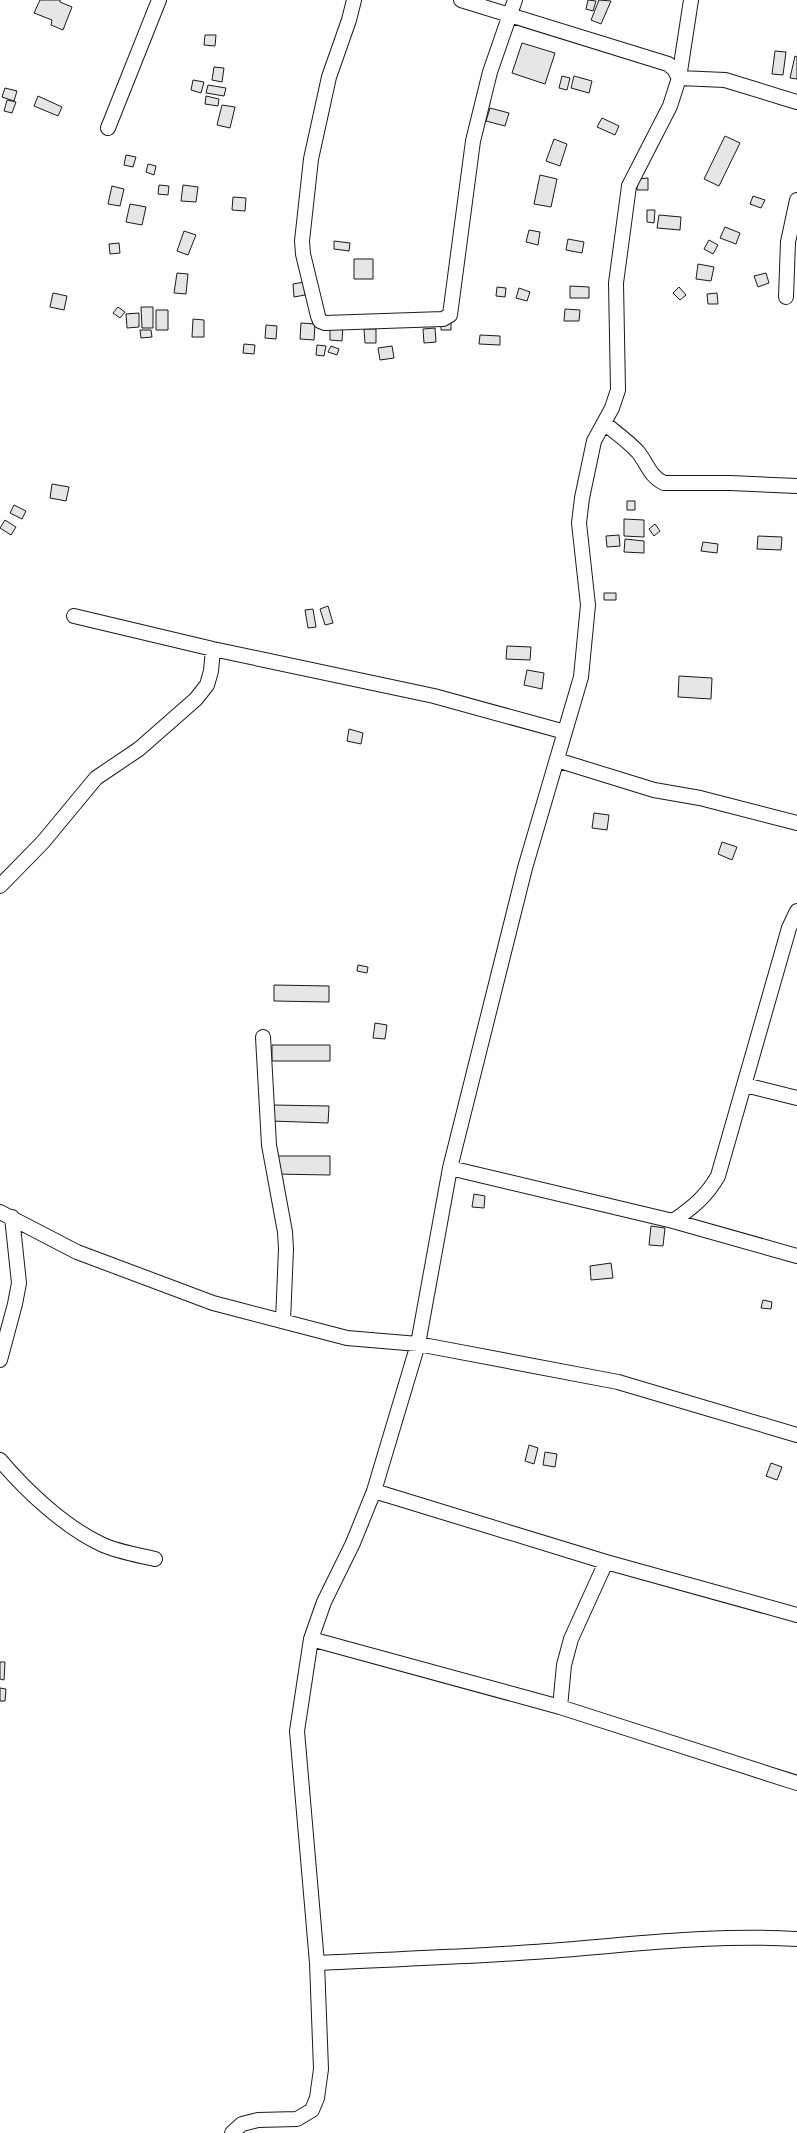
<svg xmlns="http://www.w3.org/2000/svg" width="797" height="2133" viewBox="0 0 797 2133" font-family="Montserrat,sans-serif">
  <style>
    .building { fill: #e6e6e6; stroke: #1a1a1a }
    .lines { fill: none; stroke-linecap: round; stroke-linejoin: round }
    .minor-casing { stroke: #1a1a1a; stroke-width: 16 }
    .minor { stroke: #fff; stroke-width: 14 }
  </style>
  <rect width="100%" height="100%" fill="#fff"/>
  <path class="building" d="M 40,0 L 60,0 L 60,2 L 72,7 L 63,30 L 51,25 L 52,20 L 34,13 Z
    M 588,0 L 596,1 L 593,11 L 586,9 Z
    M 599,0 L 611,1 L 601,24 L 591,20 Z
    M 205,35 L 216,35 L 215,46 L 204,45 Z
    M 522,43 L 555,53 L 545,84 L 512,73 Z
    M 775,51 L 786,52 L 783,75 L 772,74 Z
    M 795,56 L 797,57 L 797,79 L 790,78 Z
    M 214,67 L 224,68 L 222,82 L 212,80 Z
    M 562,76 L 570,78 L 567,90 L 559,88 Z
    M 574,76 L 592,81 L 589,93 L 571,88 Z
    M 193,80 L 204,82 L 201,93 L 191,90 Z
    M 208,85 L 226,88 L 224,96 L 206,93 Z
    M 5,88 L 17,91 L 14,101 L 2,97 Z
    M 38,96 L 62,107 L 58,116 L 34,106 Z
    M 206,96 L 219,99 L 218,106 L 205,104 Z
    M 7,100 L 16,102 L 12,113 L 4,111 Z
    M 222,105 L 235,107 L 230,128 L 217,125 Z
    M 490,108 L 509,113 L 505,126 L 486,121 Z
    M 602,118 L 619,126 L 615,135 L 597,127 Z
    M 725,136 L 740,143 L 719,186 L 704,179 Z
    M 554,139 L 567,144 L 560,166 L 546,161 Z
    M 126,155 L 136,157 L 133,167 L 124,165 Z
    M 148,164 L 156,166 L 154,175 L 146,172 Z
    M 540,175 L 557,179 L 551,207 L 534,204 Z
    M 648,178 L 648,190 L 637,190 L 637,179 Z
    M 159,185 L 169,186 L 168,195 L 158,194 Z
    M 183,185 L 198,187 L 196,202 L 181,201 Z
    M 112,186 L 124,189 L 120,206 L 108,204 Z
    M 753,196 L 765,200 L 761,208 L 750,204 Z
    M 233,197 L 246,198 L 245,211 L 232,210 Z
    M 130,204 L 146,207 L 142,225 L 126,222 Z
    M 647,210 L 655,210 L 654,223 L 647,222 Z
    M 659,215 L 681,217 L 680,230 L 657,228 Z
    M 725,227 L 740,233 L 736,244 L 720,238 Z
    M 529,230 L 540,232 L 538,245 L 526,242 Z
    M 184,231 L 196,235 L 188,255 L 177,251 Z
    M 568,239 L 584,242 L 582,253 L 566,250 Z
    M 709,240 L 718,245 L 713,254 L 704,249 Z
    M 334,241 L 350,243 L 349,251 L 334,249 Z
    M 119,243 L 120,253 L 110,254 L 109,244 Z
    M 354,259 L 373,259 L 373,279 L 354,279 Z
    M 698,264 L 714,267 L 711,281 L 696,279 Z
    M 177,273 L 188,274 L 186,294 L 174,293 Z
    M 766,273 L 769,283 L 758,287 L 754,276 Z
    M 304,282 L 305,295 L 294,297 L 293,284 Z
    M 570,286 L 589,287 L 589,298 L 570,298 Z
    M 497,287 L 506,288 L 505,297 L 496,296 Z
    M 679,287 L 686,295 L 680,300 L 673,293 Z
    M 519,288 L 530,292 L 527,301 L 516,298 Z
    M 53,293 L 67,296 L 64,310 L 50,307 Z
    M 717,293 L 718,304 L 708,304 L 707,294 Z
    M 118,307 L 125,312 L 120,318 L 113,313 Z
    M 141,307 L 153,307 L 153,328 L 142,328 Z
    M 565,309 L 580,310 L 579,321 L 564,321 Z
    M 156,310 L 168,310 L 168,330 L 156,330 Z
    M 139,313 L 139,327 L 127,328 L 126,314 Z
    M 193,319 L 204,320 L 204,337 L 192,337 Z
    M 441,321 L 451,321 L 451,330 L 441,330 Z
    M 301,323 L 315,324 L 314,340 L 300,339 Z
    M 266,325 L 277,326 L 276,339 L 265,338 Z
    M 330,325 L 343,325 L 342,341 L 330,340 Z
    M 435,328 L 436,342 L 424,343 L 423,329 Z
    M 364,329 L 376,329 L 376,343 L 365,343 Z
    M 140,330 L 151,330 L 152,337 L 141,338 Z
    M 480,335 L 500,336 L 500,345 L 479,344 Z
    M 244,344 L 255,345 L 254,354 L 243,353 Z
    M 317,345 L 326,346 L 324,356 L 316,355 Z
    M 331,346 L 339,349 L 337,355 L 328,352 Z
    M 392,346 L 394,358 L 380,360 L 378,348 Z
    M 52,484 L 69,487 L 66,501 L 50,498 Z
    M 627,501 L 635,501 L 635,510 L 627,510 Z
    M 14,505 L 26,511 L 22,519 L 10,513 Z
    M 624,519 L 644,520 L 644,537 L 624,536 Z
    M 5,520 L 16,527 L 11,535 L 0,528 Z
    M 655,524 L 660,531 L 654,536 L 649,529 Z
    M 619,535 L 620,546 L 607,547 L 606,536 Z
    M 758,536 L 782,537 L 781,550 L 757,549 Z
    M 625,539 L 644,541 L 644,553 L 624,552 Z
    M 703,542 L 718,544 L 717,553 L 701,551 Z
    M 604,593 L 616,593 L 616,600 L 604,600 Z
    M 328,606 L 333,623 L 325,625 L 320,609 Z
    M 313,609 L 316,627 L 308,628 L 305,610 Z
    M 507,646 L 531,647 L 530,660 L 506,659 Z
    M 527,670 L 544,673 L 542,689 L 524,685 Z
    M 679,676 L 712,678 L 711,699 L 678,697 Z
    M 349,729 L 363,733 L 361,744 L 347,741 Z
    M 594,813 L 609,815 L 607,830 L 592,828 Z
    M 722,842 L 737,847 L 732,860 L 718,854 Z
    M 358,965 L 368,967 L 367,973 L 357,971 Z
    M 274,985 L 329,986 L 329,1002 L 274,1001 Z
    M 375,1023 L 387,1025 L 385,1039 L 373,1038 Z
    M 272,1045 L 330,1045 L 330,1061 L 272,1061 Z
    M 272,1105 L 329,1106 L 328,1123 L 271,1121 Z
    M 274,1156 L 330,1156 L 330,1175 L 274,1174 Z
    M 474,1194 L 485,1196 L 484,1208 L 472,1207 Z
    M 651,1226 L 665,1228 L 663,1246 L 649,1245 Z
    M 611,1263 L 613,1278 L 591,1280 L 590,1266 Z
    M 763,1300 L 772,1302 L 771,1309 L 761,1308 Z
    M 529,1445 L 538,1448 L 534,1464 L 525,1461 Z
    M 545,1452 L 557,1454 L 555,1467 L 543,1465 Z
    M 771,1463 L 782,1467 L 777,1480 L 766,1476 Z
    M 0,1662 L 5,1662 L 4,1680 L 0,1679 Z
    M 0,1688 L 6,1689 L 5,1701 L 0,1701 Z"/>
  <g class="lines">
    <defs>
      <path id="minor" d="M 354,0 L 349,20 L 329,77 L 311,159 L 302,241 L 303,254 L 318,316 L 320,321 L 325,323 L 443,319 L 450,315 L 473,141 L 490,72 L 515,0
        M 461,0 L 668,64 L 674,69 L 679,78 L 725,80 L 797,102
        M 108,128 L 159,0
        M 786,297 L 788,242 L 797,200
        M 604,423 C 615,432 628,441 638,452 C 647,463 650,477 664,483 L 730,483 L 797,486
        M 74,616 L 213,649 L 434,696 L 565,732
        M 557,760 L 654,790 L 700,798 L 797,823
        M 0,886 L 43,842 L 96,778 L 139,749 L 196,699 L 207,685 L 211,671 L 213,649
        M 263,1037 L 269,1145 L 285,1232 L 286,1249 L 283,1321
        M 745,1085 L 797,1098
        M 450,1168 L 673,1221 L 797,1256
        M 0,1212 L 77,1252 L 213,1303 L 347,1338 L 418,1344 L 618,1382 L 797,1435
        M 673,1221 C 692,1208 706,1197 718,1176 L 789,928 L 797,911
        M 0,1360 L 15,1304 L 19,1283 L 12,1217
        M 0,1460 C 26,1491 65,1527 101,1544 C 118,1552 138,1555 155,1559
        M 374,1491 L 606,1562 L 797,1615
        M 311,1639 L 560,1707 L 797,1783
        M 560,1707 L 564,1665 L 571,1639 L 606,1562
        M 317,1963 C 393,1959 470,1957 547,1951 C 630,1945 713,1934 797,1939
        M 232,2133 L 242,2124 L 258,2120 L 297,2119 L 312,2110 L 317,2098 L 321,2069 L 317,1963 L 297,1731 L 311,1639 L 324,1602 L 353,1543 L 374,1491 L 418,1344 L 450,1168 L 525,868 L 581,677 L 588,605 L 579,523 L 582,498 L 594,441 L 612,408 L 618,390 L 616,283 L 629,186 L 670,106 L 679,78 L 691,0"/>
    </defs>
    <use href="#minor" class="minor-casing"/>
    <use href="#minor" class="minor"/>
  </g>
</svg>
